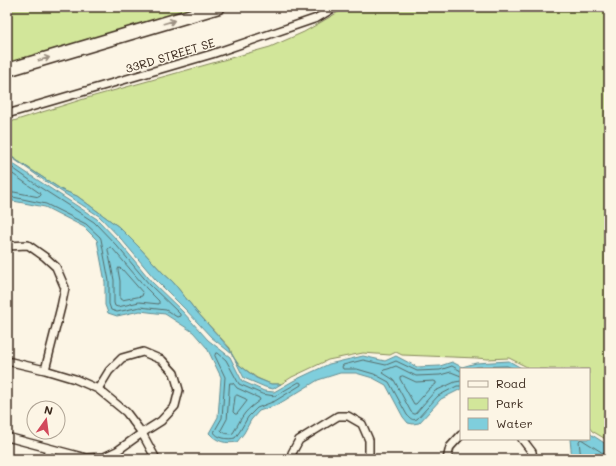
<svg xmlns="http://www.w3.org/2000/svg" width="616" height="466" viewBox="0 0 616 466" font-family="Mali,sans-serif">
  <style>
    .green { fill: #d2e69a; stroke: #86885c }
    .water { fill: #7fcedc; stroke: #648c90 }
    .lines { fill: none; stroke-linecap: round; stroke-linejoin: round }
    .shore { stroke: #566c6a; stroke-width: 1 }
    .street-casing { stroke: #3b2a1e; stroke-width: 10 }
    .highway-casing { stroke: #3b2a1e; stroke-width: 15 }
    .street { stroke: #fcf5e5; stroke-width: 7 }
    .highway { stroke: #fcf5e5; stroke-width: 12 }
    .oneway { stroke: #9c9082 }
    .labels { text-anchor: middle; dominant-baseline: central; stroke-width: 3; stroke-linejoin: round; paint-order: stroke }
    .street-label { font-size: 12px; fill: #3b2a1e; stroke: #fcf5e5 }
  </style>
  <rect width="100%" height="100%" fill="#fcf5e5"/>
  <filter id="ink" filterUnits="userSpaceOnUse"><feTurbulence type="fractalNoise" baseFrequency=".025" numOctaves="2"/><feDisplacementMap in="SourceGraphic" scale="8" xChannelSelector="R" yChannelSelector="G"/><feConvolveMatrix kernelMatrix="1 2 1 2 8 2 1 2 1" color-interpolation-filters="sRGB"/></filter>
  <g filter="url(#ink)">
    <path class="green" d="M 7,7 L 204,7 L 7,64 Z
      M 347,7 L 609,7 L 609,441 L 592,431 L 589,427 L 589,369 L 531,369 L 509,358 L 487,359 L 477,358 L 402,355 L 396,352 L 390,355 L 363,353 L 328,360 L 292,377 L 281,384 L 271,384 L 257,378 L 238,364 L 232,355 L 230,348 L 196,311 L 173,282 L 163,273 L 138,246 L 119,227 L 77,196 L 62,190 L 7,154 L 7,123 L 87,98 L 270,47 L 304,32 Z"/>
    <path class="water" d="M 7,154 L 62,190 L 77,196 L 119,227 L 138,246 L 163,273 L 173,282 L 196,311 L 230,349 L 232,355 L 238,364 L 256,378 L 271,384 L 281,384 L 273,389 L 265,387 L 244,378 L 232,354 L 211,337 L 185,309 L 155,279 L 122,240 L 99,216 L 45,181 L 11,157 L 7,156 Z
      M 7,160 L 97,219 L 120,243 L 152,282 L 183,312 L 208,340 L 230,357 L 242,381 L 264,391 L 274,392 L 293,381 L 329,364 L 363,356 L 385,361 L 396,356 L 417,367 L 440,366 L 452,362 L 462,367 L 476,363 L 509,361 L 523,369 L 461,369 L 461,389 L 441,399 L 419,423 L 413,424 L 408,423 L 403,417 L 386,385 L 373,378 L 356,373 L 340,373 L 318,380 L 277,405 L 259,411 L 251,420 L 244,433 L 237,442 C 226,444 217,442 209,433 L 218,417 L 221,377 L 207,348 L 193,332 L 165,314 L 140,311 L 117,316 L 108,313 L 105,305 L 105,282 L 97,240 L 84,227 L 45,207 L 13,201 L 7,202 Z
      M 589,433 L 609,446 L 609,459 L 572,459 L 570,439 L 589,439 Z"/>
    <g class="lines">
      <path class="shore" d="M 7,164 L 41,188 L 94,222 L 117,246 L 149,284 L 180,314 L 180,316 L 177,317 L 166,310 L 140,307 L 117,312 L 111,310 L 109,304 L 109,281 L 101,239 L 100,237 L 86,224 L 46,204 L 13,197 L 7,198
        M 7,170 L 41,194 L 41,195 L 39,197 L 14,192 L 7,193
        M 109,248 L 111,247 L 113,249 L 146,288 L 159,301 L 159,304 L 139,302 L 118,307 L 115,306 L 114,303 L 114,280 L 108,250 Z
        M 119,268 L 122,269 L 143,293 L 142,296 L 122,300 L 120,299 L 120,281 L 118,270 Z
        M 216,353 L 218,353 L 226,360 L 239,384 L 262,394 L 275,396 L 299,382 L 301,383 L 301,385 L 275,401 L 257,408 L 248,417 L 240,431 L 235,438 C 228,440 217,438 214,432 L 222,418 L 225,377 L 215,356 Z
        M 470,369 L 477,367 L 507,366 L 514,369
        M 461,371 L 452,366 L 440,370 L 417,371 L 396,361 L 386,365 L 363,360 L 343,365 L 342,367 L 343,369 L 357,369 L 374,374 L 389,382 L 407,415 C 410,418 412,421 417,419 L 438,396 L 457,386 L 461,386
        M 403,376 L 416,382 L 434,381 L 436,382 L 436,384 L 430,388 L 416,404 L 414,404 L 400,379 L 400,377 Z
        M 461,376 L 451,372 L 440,375 L 416,376 L 396,366 L 388,369 L 384,370 L 382,372 L 383,373 L 394,380 L 411,412 L 414,414 L 415,414 L 435,391 L 455,382 L 461,381
        M 230,383 L 233,383 L 237,388 L 259,398 L 260,400 C 255,404 249,408 245,413 C 240,419 237,427 233,433 C 229,435 223,433 221,430 L 227,419 Z
        M 237,395 L 246,399 L 247,401 L 237,414 L 235,414 L 233,412 L 235,397 Z
        M 581,459 L 579,441 L 581,439 L 603,453 L 609,454"/>
      <defs>
        <path id="street" d="M 7,114 L 212,54 L 317,18 L 335,7
          M 7,246 L 28,245 L 45,257 L 56,267 L 65,288 L 61,307 L 45,370
          M 7,361 L 45,370 L 75,379 L 98,389 L 126,412 L 142,433 L 156,459
          M 7,437 L 86,458 L 104,457 L 117,451 L 142,433 L 161,421 L 175,406 L 179,390 L 174,373 L 162,360 L 143,352 L 122,358 L 109,371 L 98,389
          M 522,439 L 532,452 L 533,459
          M 46,459 L 49,448
          M 292,459 L 292,453 L 299,440 L 338,416 L 348,416 L 362,424 L 369,440 L 369,459
          M 447,459 L 450,447 L 461,435"/>
        <path id="highway" d="M 7,70 L 219,7"/>
      </defs>
      <use href="#street" class="street-casing"/>
      <use href="#highway" class="highway-casing"/>
      <use href="#street" class="street"/>
      <use href="#highway" class="highway"/>
    </g>
    <defs><path id="oneway-shaft" d="M-6 0H5M1.5-3L5.5 0L1.5 3" fill="none" stroke-width="1.6" stroke-linecap="round" stroke-linejoin="round"/></defs>
    <g class="oneway">
      <use href="#oneway-shaft" transform="translate(169 22) rotate(-16)"/>
      <use href="#oneway-shaft" transform="translate(44 59) rotate(-16)"/>
    </g>
  </g>
  <g class="labels">
    <g class="street-label">
      <text transform="translate(170 55) rotate(-17)">33RD STREET SE</text>
    </g>
  </g>
  <rect width="616" height="466" fill="none" stroke="#fcf5e5" stroke-width="24"/>
  <rect x="12" y="12" width="592" height="442" fill="none" stroke="#3b2a1e" stroke-width="1.5" filter="url(#ink)"/>
  <rect x="460" y="368" width="130" height="72" fill="#fcf5e5" stroke="#afa495"/>
  <rect x="468" y="381" width="20" height="6" fill="#fcf5e5" stroke="#afa495"/>
  <text x="496" y="388" font-size="12" fill="#3b2a1e">Road</text>
  <rect x="468" y="398" width="20" height="12" fill="#d2e69a" stroke="#afa495"/>
  <text x="496" y="408" font-size="12" fill="#3b2a1e">Park</text>
  <rect x="468" y="418" width="20" height="12" fill="#7fcedc" stroke="#afa495"/>
  <text x="496" y="428" font-size="12" fill="#3b2a1e">Water</text>
  <g transform="translate(46 420) rotate(14)"><circle r="19" fill="#fcf5e5" stroke="#afa495"/>
  <path d="M0-3L7 15L0 10L-7 15Z" fill="#d1495b"/>
  <text y="-6" font-size="11" font-weight="bold" text-anchor="middle" fill="#3b2a1e">N</text>
  </g>
</svg>
